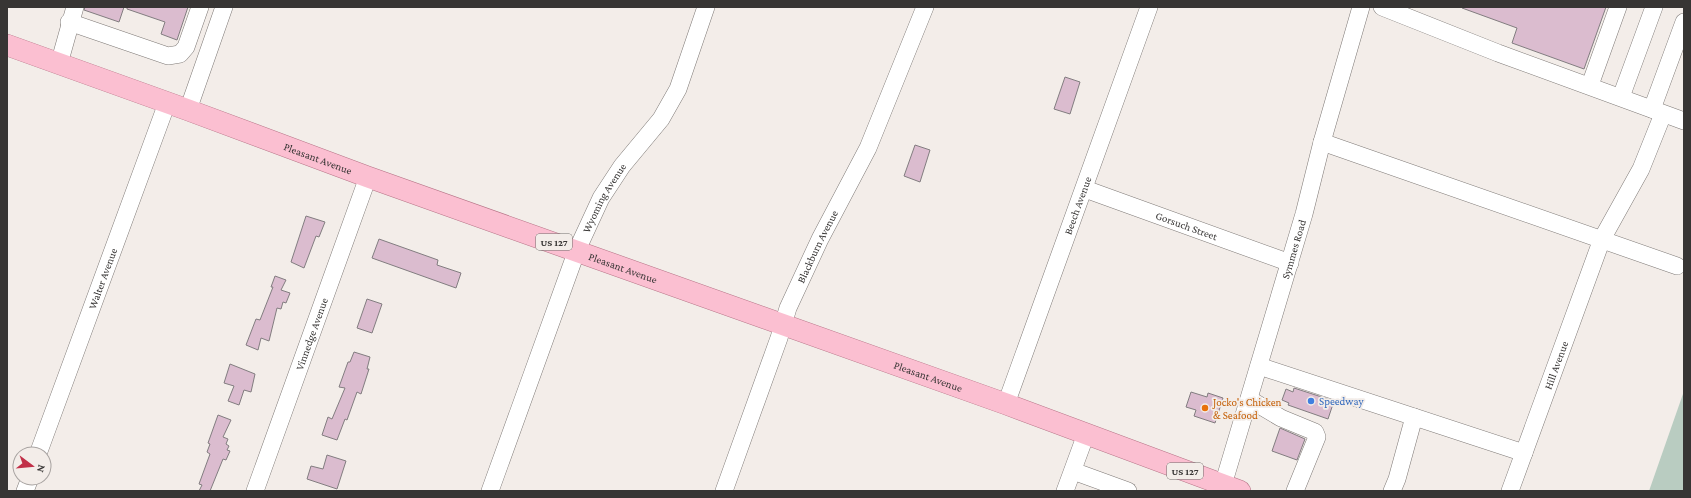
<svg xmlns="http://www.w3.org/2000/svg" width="1691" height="498" font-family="'Crimson Pro',serif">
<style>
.green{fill:#b9ccc1}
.building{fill:#dbbccf;stroke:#827d80}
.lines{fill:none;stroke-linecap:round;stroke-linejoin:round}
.minor-casing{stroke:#7f7a77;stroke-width:18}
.major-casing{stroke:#b57386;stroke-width:22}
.minor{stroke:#fff;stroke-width:17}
.major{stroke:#fbbfd1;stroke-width:21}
.shop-dot{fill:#3f7fe0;stroke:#f3ede9;stroke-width:1.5}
.food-dot{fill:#e8710a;stroke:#f3ede9;stroke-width:1.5}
.labels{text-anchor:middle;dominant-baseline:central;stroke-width:3.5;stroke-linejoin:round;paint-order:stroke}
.shield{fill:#f3ede9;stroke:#6f6c6a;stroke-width:1}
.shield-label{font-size:10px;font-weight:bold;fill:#373534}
.street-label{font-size:11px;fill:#373534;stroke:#f3ede9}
.shop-label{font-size:11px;fill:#366cbe;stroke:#f3ede9;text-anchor:start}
.food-label{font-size:11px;fill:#c56008;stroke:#f3ede9;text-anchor:start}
</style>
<rect width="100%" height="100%" fill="#f3ede9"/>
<path class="green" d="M1684 391V491H1649Z"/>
<g class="building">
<path d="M85 7H124L119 22 84 10Z"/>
<path d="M127 7H188L177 40 161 34 165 22 127 9Z"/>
<path d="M1462 7H1606L1584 69 1512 43 1517 28 1462 8Z"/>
<path d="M1065 77 1080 82 1070 114 1054 109Z"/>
<path d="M915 145 930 150 920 182 904 176Z"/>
<path d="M306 216 325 222 319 237 316 236 304 268 291 262Z"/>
<path d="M379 239 438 260 437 265 461 273 456 288 372 258Z"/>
<path d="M275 276 286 280 281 290 290 293 286 303 283 302 281 309 277 308 269 341 261 338 258 350 246 345 256 319 260 320 273 287H271Z"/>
<path d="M367 299 382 304 372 333 357 328Z"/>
<path d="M354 352 370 357 367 369H369L361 394 357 392 347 420 345 419 337 440 322 435 328 417 332 419 345 388 339 387 348 362H350Z"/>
<path d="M230 364 255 374 251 392 244 390 239 405 228 401 234 386 224 383Z"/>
<path d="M1294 388 1334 401 1328 419 1288 405 1289 403 1282 400 1286 389 1293 392Z"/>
<path d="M1191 392 1207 397 1208 393 1223 398 1215 423 1194 416 1196 410 1186 407Z"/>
<path d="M218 415 231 420 223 437 228 439 226 444 229 446 227 450 230 451 226 460 223 459 210 491H199L202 485 199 484 210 454 207 452 210 444 208 443Z"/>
<path d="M1280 428 1305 439 1297 460 1272 451Z"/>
<path d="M327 455 346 461 337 489 307 479 311 466 323 469Z"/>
</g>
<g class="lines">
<g class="minor-casing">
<g id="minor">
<path d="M1382 7 1498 53 1684 121"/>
<path d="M69 22 168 56 180 54 186 47 200 7"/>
<path d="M59 64 75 7"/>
<path d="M1590 85 1618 7"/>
<path d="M1621 97 1654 7"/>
<path d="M1652 109 1684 22"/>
<path d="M188 110 224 7"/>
<path d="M1322 142 1677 266"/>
<path id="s1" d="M1085 189 1290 263"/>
<path d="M1259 366 1524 453"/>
<path d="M1249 399 1281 418 1315 432 1317 437 1295 491"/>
<path id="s2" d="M1006 404 1149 7"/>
<path id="s3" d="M38 454 167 103"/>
<path d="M1073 471 1128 491"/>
<path id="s4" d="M1223 485 1304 214 1322 142 1361 7"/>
<path d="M25 491 30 478"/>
<path id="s5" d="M255 491 368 177"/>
<path id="s6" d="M490 491 577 250 601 198 622 166 661 119 678 89 706 7"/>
<path id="s7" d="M724 491 779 338 788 308 820 239 868 148 925 7"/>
<path d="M1065 491 1086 434"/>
<path d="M1392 491 1397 479 1414 417"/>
<path id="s8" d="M1510 491 1602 239 1641 169 1661 119"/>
</g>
</g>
<g class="major-casing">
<g id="major">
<path id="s9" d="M7 45 188 110 368 177 1006 404 1240 491"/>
</g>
</g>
<use href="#minor" class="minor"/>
<use href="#major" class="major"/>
</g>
<circle class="shop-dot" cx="1311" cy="401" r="4"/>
<circle class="food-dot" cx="1205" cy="408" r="4"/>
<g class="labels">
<g class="shield">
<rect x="536" y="234" width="36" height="16" rx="3"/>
<rect x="1167" y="463" width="36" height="16" rx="3"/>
</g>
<g class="shield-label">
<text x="554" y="242">US 127</text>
<text x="1185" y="471">US 127</text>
</g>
<g class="street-label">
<text stroke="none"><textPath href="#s9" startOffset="331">Pleasant Avenue</textPath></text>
<text stroke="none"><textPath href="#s6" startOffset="315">Wyoming Avenue</textPath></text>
<text stroke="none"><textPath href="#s2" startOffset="211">Beech Avenue</textPath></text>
<text stroke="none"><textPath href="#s1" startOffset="108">Gorsuch Street</textPath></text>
<text stroke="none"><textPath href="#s7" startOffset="262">Blackburn Avenue</textPath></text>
<text stroke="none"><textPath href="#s4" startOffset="246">Symmes Road</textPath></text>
<text stroke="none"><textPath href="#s9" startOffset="655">Pleasant Avenue</textPath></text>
<text stroke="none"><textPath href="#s3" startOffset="187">Walter Avenue</textPath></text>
<text stroke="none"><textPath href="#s5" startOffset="167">Vinnedge Avenue</textPath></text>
<text stroke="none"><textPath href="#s8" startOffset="134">Hill Avenue</textPath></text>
<text stroke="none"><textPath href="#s9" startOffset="979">Pleasant Avenue</textPath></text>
</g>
<g class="shop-label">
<text x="1319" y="401">Speedway</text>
</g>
<g class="food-label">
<text x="1213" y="402">Jocko's Chicken<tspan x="1213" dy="13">&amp; Seafood</tspan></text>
</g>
</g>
<rect width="1691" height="498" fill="none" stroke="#373534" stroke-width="16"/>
<g transform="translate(32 466) rotate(106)"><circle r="19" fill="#f3ede9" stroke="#a8a3a1"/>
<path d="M0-3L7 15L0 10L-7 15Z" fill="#c13048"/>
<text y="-6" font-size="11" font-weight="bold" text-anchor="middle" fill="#373534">N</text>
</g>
</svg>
